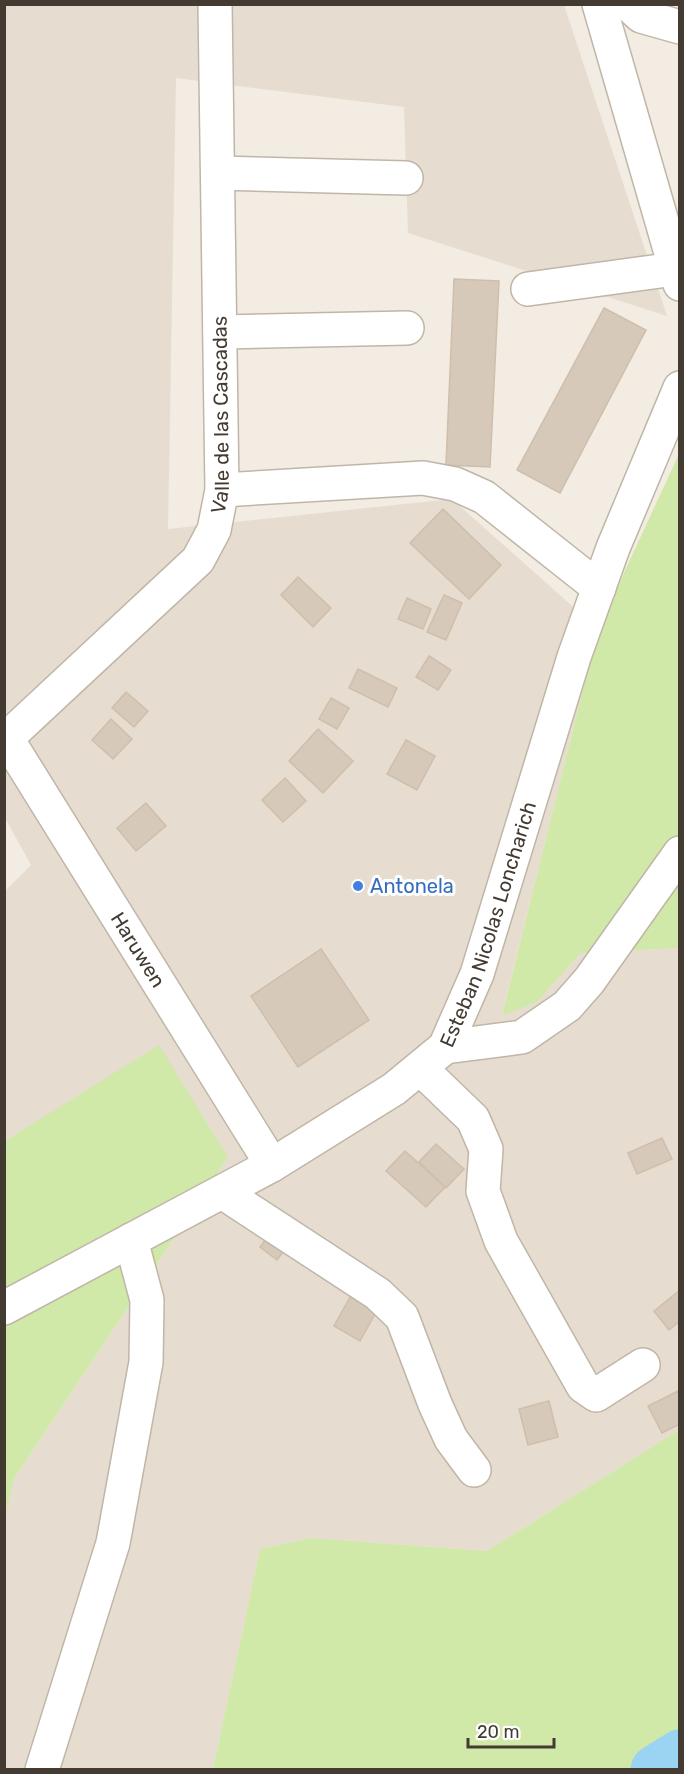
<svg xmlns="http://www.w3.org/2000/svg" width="684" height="1774" font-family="Rubik,sans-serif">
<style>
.residential{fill:#e6ddd0}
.green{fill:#d0e8a8}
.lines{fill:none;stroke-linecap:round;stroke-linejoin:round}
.river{stroke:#9ad4f2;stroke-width:51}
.building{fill:#d7c9ba;stroke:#cfbeaa;stroke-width:1.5}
.minor-casing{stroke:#c0b6a7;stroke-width:36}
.minor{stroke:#fff;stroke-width:33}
.shop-dot{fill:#3f7fe0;stroke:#fff;stroke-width:2}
.labels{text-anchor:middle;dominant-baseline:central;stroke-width:6;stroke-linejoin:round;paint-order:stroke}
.street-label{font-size:20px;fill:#433b32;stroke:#fff}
.shop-label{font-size:20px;fill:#366cbe;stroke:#fff;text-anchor:start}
</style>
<rect width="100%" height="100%" fill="#f2ece2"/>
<path class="residential" d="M5 5H564L667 316 408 233 404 107 176 78 168 529 452 499 598 629 502 1014 536 1003 581 953 679 948V1430L487 1551 311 1538 260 1549 213 1769H5L4 1516 14 1479 228 1157 159 1046 5 1141V891L31 865 4 816Z"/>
<g class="green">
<path d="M679 454V948L581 953 536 1003 502 1015 598 629Z"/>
<path d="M159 1045 228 1157 14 1479 5 1516V1141Z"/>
<path d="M679 1430V1769H213L260 1549 311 1538 487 1551Z"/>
</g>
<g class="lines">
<path class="river" d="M656 1770 680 1755"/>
</g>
<g class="building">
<path d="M454 279 499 281 490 467 446 465Z"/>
<path d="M604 308 646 330 560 493 517 470Z"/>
<path d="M443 509 501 565 469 599 410 543Z"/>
<path d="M298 577 331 608 313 627 281 595Z"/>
<path d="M444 595 462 603 446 640 427 632Z"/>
<path d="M407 598 431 609 423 629 398 619Z"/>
<path d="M429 656 451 670 438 690 416 677Z"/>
<path d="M358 669 397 688 388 707 349 688Z"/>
<path d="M126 692 148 711 134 727 112 708Z"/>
<path d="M331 698 349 708 337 729 319 719Z"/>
<path d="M111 719 132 739 113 759 92 740Z"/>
<path d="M318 729 353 761 323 793 289 761Z"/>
<path d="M406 740 435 756 417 790 387 774Z"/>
<path d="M285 778 306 801 283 822 262 800Z"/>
<path d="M146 803 166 826 136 851 117 828Z"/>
<path d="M321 949 369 1020 298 1067 251 996Z"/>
<path d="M662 1138 672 1159 637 1174 628 1153Z"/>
<path d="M436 1144 464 1169 446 1188 419 1162Z"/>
<path d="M405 1151 445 1187 426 1207 386 1171Z"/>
<path d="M272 1231 289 1244 277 1260 260 1247Z"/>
<path d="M354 1290 380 1305 360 1341 334 1326Z"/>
<path d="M680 1290V1321L669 1330 654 1311Z"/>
<path d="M678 1391 680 1424 662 1433 648 1406Z"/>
<path d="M549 1401 558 1437 528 1445 519 1409Z"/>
</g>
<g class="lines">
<g class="minor-casing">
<g id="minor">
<path d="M599 4 680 284"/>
<path d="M628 4 641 16 680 27"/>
<path d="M218 173 406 178"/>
<path d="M528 289 675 269"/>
<path d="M220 332 407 328"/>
<path d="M222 490 423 478 455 484 484 497 599 588"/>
<path id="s1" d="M4 734 272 1165"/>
<path id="s2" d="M7 738 198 560 214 530 222 490 215 4"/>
<path d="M445 1047 522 1037 567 1006 589 981 680 853"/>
<path d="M420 1068 473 1119 486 1149 483 1191 501 1241 583 1386 596 1395 643 1365"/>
<path d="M222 1192 378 1294 402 1317 435 1404 451 1439 474 1470"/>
<path id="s3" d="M4 1308 272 1165 394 1089 445 1047 477 974 574 657 613 548 680 388"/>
<path d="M42 1770 113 1543 146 1362 147 1300 131 1240"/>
</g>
</g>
<use href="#minor" class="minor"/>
</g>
<circle class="shop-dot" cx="358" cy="886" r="6"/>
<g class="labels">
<g class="street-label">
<text stroke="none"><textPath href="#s2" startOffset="411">Valle de las Cascadas</textPath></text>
<text stroke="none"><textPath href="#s3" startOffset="644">Esteban Nicolas Loncharich</textPath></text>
<text stroke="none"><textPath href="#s1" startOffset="254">Haruwen</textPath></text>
</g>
<g class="shop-label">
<text x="370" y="886">Antonela</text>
</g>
</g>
<rect width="684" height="1774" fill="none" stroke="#433b32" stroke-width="12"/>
<path d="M468 1738v9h86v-9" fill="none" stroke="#433b32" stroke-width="3"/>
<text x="477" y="1738" font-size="18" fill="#433b32" stroke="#ffffff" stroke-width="4.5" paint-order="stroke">20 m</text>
</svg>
